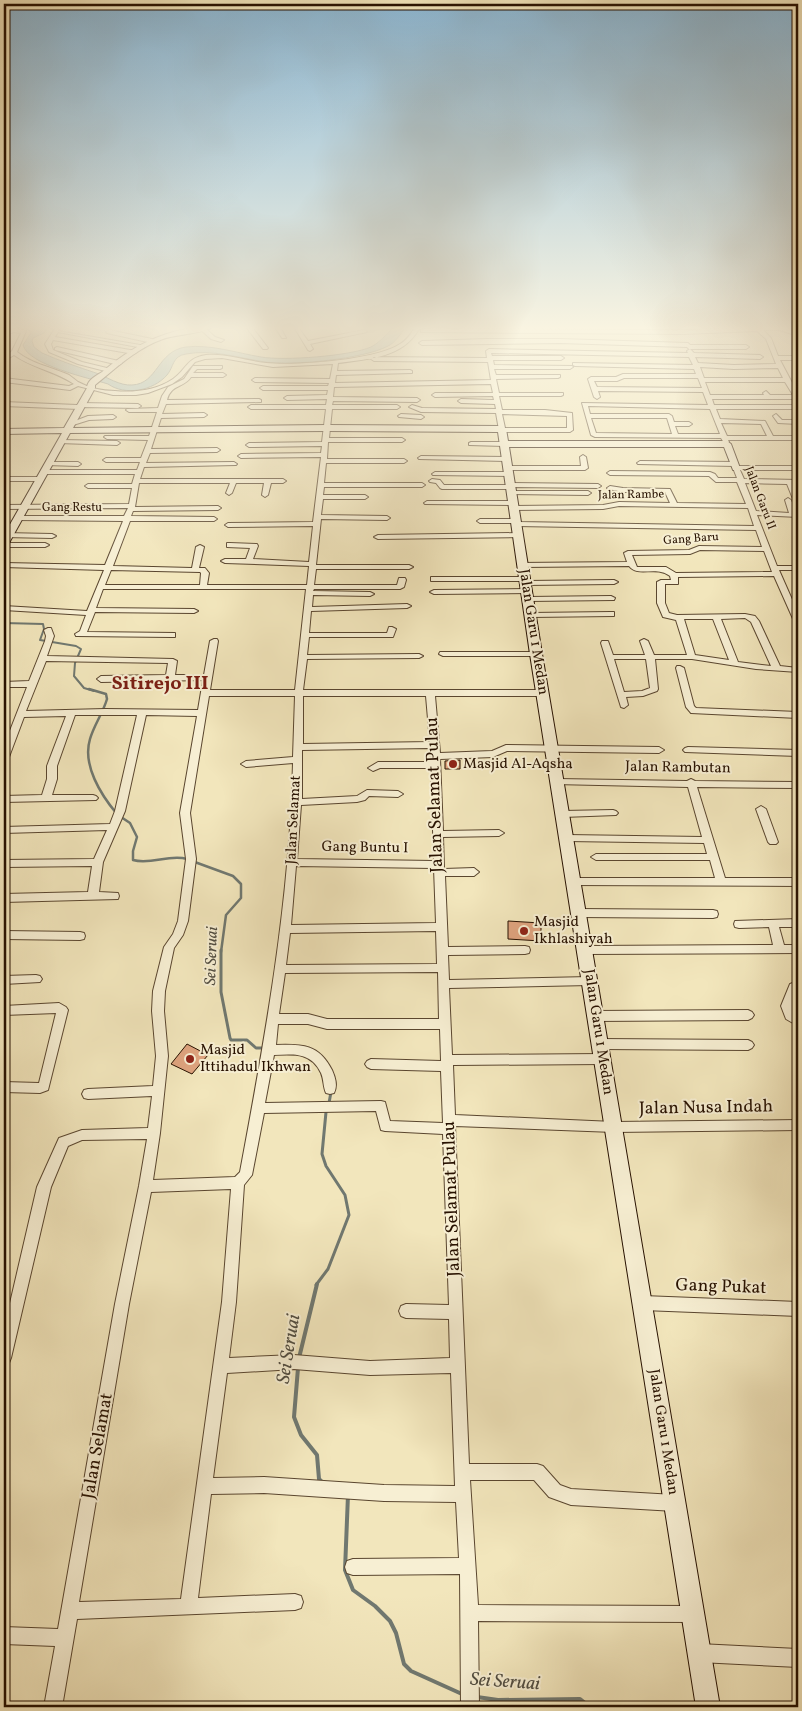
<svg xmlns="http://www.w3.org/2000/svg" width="802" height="1711" font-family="Vollkorn,serif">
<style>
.water{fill:#a0bdbb;stroke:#707870}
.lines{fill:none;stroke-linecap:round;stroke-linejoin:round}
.stream-far3{stroke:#707870;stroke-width:2}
.stream-far2{stroke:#707870;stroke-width:2.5}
.stream-far1{stroke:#707870;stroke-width:3}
.stream{stroke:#707870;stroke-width:4}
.building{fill:#dfa47f;stroke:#271100}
.street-casing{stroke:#5a462f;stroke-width:2}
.secondary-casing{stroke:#271100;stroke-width:2}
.street{fill:#f7efd3;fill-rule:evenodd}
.secondary{fill:#f7efd3;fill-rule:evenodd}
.poi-dot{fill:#8f2418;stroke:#f7efd3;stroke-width:2}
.labels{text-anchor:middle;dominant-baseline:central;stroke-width:4;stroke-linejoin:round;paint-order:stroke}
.far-street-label{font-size:12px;fill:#271100;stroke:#f7efd3}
.street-label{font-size:15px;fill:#271100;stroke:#f7efd3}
.poi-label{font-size:15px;fill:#271100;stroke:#f7efd3;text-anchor:start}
.water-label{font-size:16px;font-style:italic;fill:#514d41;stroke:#f7efd3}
.near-street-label{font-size:18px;fill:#271100;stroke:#f7efd3}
.near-water-label{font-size:19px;font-style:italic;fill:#514d41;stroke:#f7efd3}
.district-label{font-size:20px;font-weight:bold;fill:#7a1f14;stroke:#f7efd3}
</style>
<rect width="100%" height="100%" fill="#f2e6bc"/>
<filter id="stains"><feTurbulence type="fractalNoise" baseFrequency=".004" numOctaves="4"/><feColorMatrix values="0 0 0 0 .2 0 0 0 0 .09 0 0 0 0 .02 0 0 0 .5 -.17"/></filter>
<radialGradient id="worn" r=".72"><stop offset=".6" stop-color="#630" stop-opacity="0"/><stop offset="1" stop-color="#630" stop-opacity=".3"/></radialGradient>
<path class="water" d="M23 327H44L47 329 44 333 33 338 32 341 34 347 42 353C60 361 78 367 96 373 107 377 120 386 132 385 158 384 157 351 186 347 210 344 237 353 261 357 284 361 350 356 371 347 379 343 387 334 394 327H406C401 333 395 343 388 346 364 359 292 366 265 362 239 358 211 349 186 354 172 356 174 367 167 375 153 391 125 396 108 384 89 378 28 365 23 345L31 333 30 331Z"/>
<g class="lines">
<path class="stream-far3" d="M4 623 43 624 44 629 40 640 76 646 81 649 75 663 74 676 84 688 94 691"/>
<g class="stream-far2">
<path d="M89 689 106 694 107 699C103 713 94 725 90 739 82 765 101 795 117 814"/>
<path d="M121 817 130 823 137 837 133 851V860C151 865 169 854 187 859"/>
<path d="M192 861 233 876 241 884V898L226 915 221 952"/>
</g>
<g class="stream-far1">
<path d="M221 950V992L230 1038 231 1040H247L256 1048H265"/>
<path d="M329 1103 331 1092"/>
<path d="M316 1285 328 1269 349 1215 345 1195 326 1166 322 1154 326 1112"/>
</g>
<g class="stream">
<path d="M299 1358 317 1284"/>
<path d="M298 1368 294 1417 301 1435 317 1455 319 1479 322 1482"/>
<path d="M348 1495 345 1570 353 1590 375 1606 390 1621 396 1633 404 1664 411 1671 462 1694"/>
<path d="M477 1697 498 1700 580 1699 590 1707"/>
<path d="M626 1707 639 1704 643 1707"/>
</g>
</g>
<g class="building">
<path d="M460 760V769H445V761Z"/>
<path d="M508 921 541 923V941L508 939Z"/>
<path d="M187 1044 208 1055 192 1074 171 1064Z"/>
</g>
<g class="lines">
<g class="street-casing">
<g id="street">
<path d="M56 327H60L58 331 146 346 143 348 58 332 55 337 136 351 137 352 134 354 53 340 51 344 53 350 82 362 111 369V371L109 372 78 364 49 352 45 344Z"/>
<path d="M200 327H204L215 337 224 340 221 342 211 339 200 329Z"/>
<path d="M246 327H252L268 348 267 349H263Z"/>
<path d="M275 327H280L286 338H282Z"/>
<path d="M294 327H298L308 341 364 330 367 332 310 344 313 349 310 351 308 350Z"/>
<path d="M415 327H420C404 358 369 359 338 363L337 371 410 370 412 371V373L336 375 335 383 491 380 488 362 374 361 371 359 374 357 487 358 486 351 489 349 688 353 687 351 690 349 694 353 760 355 763 357 760 359 695 357 698 363 734 365 776 364 766 339 757 331 683 334 421 332V330L423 329 683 330 782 327 798 332V336L780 330H763L771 338 778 356H798V360H780L798 394V401L795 399H712L714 405H798V409H716L720 419 765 421 773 436H798V440H728L729 442 726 444 724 443 721 438 595 437 591 435 582 403 708 405 703 392 598 391 600 397 597 399 594 397 588 379 591 377H616L623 374H696L694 369 575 366 573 365V363L693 365 689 357 491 353 492 356H561L564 358 561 360H493L494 365 572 366 573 367 570 369H494L496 375H560V377L558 378 496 379 499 393H563V395L561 396H499L502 410H545L572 413 573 430 570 432H502L499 430 496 413 421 412 409 407 412 405 422 408 496 409 495 404 461 403 458 401 461 399 494 400 493 396 435 397 432 395 435 393H493L491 384 334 387 333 397 417 398 420 400 417 402 333 401 332 405H397L400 407 397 409H332L329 438H402L405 440 402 442H328L327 459H404L407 461 404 463H326L324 483H422L425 485 422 487H324L323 495H365L368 497 365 499H323L321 515 387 516 390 518 387 520 321 519 316 565H409L413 567 409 569H316L314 585H397L399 578H405L406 580 404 587 400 589H314L313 591 370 592 374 594 370 596 313 595 312 607 407 604 411 606 407 608 311 611 309 633H387L389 627H392L396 629 393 637H309L307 655 419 654 423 656 419 658 307 659 303 690H543L547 693 543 696H435L440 753 492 751 506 745 659 747 664 750 659 753 507 751 493 757 440 759 443 831 499 830 504 833 499 836 443 837 444 869 474 868 479 872 474 876H445L448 947 525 946 529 947 530 950 529 953 525 954 448 955 449 980 590 977 594 978 596 981 594 984 590 985 449 988 452 1055 603 1054 607 1056 609 1059 607 1062 603 1064 453 1065 455 1115 614 1122 798 1120V1130L614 1132 455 1126 469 1464H537L543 1466 560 1485 571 1489 675 1495 681 1497 683 1503 681 1509 675 1511 571 1505 549 1497 534 1480H470L478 1605 693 1606 699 1608 701 1614 699 1620 693 1622 478 1621 479 1707H461L460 1574 353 1575 347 1573 345 1567 347 1561 353 1559 459 1558 456 1502 384 1501 264 1493 211 1494 198 1598 295 1594 301 1596 303 1602 301 1608 295 1610 77 1619 62 1707H44L55 1646 4 1644V1627L58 1629 115 1304 139 1186 147 1139 82 1140 68 1146 51 1187 11 1358 9 1363 4 1365V1329L37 1187 59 1138 82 1130 148 1128 152 1096 88 1099 84 1098 82 1094 84 1090 88 1089 153 1086 156 1056 152 1011 153 991 164 947 173 934 178 921 186 859 180 813 197 716 146 715 125 811 103 862 99 892 118 893 119 896 118 899 4 902V894L88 892 92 866 4 867V860L94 859 107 830 4 833V827L110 824 115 811 137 715H75L57 766V779L52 795H93L96 796 98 798 96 800 4 802V796L42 795 47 779V766L66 716 24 717 9 757 4 760V746L27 687H4V682L29 681 45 641 46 636 44 630 48 628H51L54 636 47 656 173 659 177 661 175 675H204L210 641 214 639H217L218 641 210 690H295L306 589H103L96 608 194 609 198 611 194 613 95 612 87 632 175 633V637H172L76 636 75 634 80 631 86 615 4 610V606L87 611 104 570 4 567V563L105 565 123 521 17 520 14 518 17 516H124L128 508 4 509V505L129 504 132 488H88L85 486 88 484H132L135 474H44L41 472 44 470H137L140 462H106L103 460 106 458H141L148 440 107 439 104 437 105 436H149L157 412H129L126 410 127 409 158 408 162 396 168 387 184 379 193 366H222V368L220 369H197L193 373H223L226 375 223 377H191C184 388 171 384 167 400L259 399 261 400V402L166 404 162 414 204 413 207 415 204 417 161 418 151 449 217 448 220 450 217 452 150 453 146 463 234 462 237 464 236 465 144 467 140 479H283L286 481 283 483H271L268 495 265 497 262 495 264 483H236L232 493 229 495 226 493 230 483H139L135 507 218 506 221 508 218 510 133 511 131 516 214 517 217 519 214 521H130L113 566 192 568 196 547 200 545 204 547 199 568H205L209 573 207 585H307L309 566 225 563 221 561 225 559H246L250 548 227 547V543H230L257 544 258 546 253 559 309 562 313 526 228 527 225 525 228 523 313 522 321 457 241 458 238 456 241 454 321 453 322 446 249 447 246 445 249 443 322 442 326 409H251L248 407 251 405H326L327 399 287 400 284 398 287 396 327 395 328 390H263L260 388 263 386H328L329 383 255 382 252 380 255 378 330 379 333 364 273 367 222 358 205 359 195 362 182 377 172 384 148 393 136 395H113L78 386 70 390 4 382V378L69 386 74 384C55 371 32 368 14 355L4 361V357L12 351 21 333 14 332 4 336V332L14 328 26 331 17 352C32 364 51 367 69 375 72 377 75 380 78 382 89 388 103 391 115 391 134 393 157 390 173 379 187 369 186 358 206 355 226 353 246 361 266 363 296 366 376 360 400 344 407 340 411 334 415 327ZM700 367 734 369 778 368 783 378H704ZM624 378H698L702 388 597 387 594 381H617ZM705 382H785L793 395H770L766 391 763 393 764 395H710ZM588 406 710 409 720 434H678L675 426H689L692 424 689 422H674L672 416 669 414H590ZM502 414 567 416V428H505ZM591 418H667L672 434 596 433ZM721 423 761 424 767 436H727ZM111 570 200 572 201 573 200 585H105ZM46 661 168 663 166 675 101 676 97 679 101 682 203 680 198 710 105 709 26 711ZM209 696H295L293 757 246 761 241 764 246 767 293 763C290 901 265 1038 240 1172L235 1177 153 1180 160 1133 168 1056 164 1011 165 991 174 948 183 935 188 921 196 859 190 813ZM303 696H426L430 742 303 744ZM430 748 431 762H378L368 768 373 771 380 768H431L434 861 297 859 301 805 357 802 365 800 369 796 398 797 403 794 398 791 367 790 357 796 302 799V750ZM296 866 434 868 436 923 291 925ZM436 931 437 964 286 965 290 933ZM438 972 439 1019H327L308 1014H279L285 973ZM278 1024H308L327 1029H440L441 1061 371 1059 367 1061 365 1064 367 1067 371 1069 441 1071 443 1123 390 1121 385 1102 381 1101 265 1103 274 1055C294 1054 311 1052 321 1073 324 1080 323 1087 326 1093L330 1094 334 1093C338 1085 335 1077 332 1070 319 1044 302 1044 276 1045ZM376 1111 381 1130 385 1131 443 1134 449 1305 406 1304 401 1306 399 1311 401 1316 406 1318 449 1319 450 1358 370 1361 294 1355 229 1358 236 1302 244 1185 252 1175 264 1113ZM231 1189 222 1302 181 1599 79 1602 129 1304 151 1192ZM294 1369 370 1375 451 1373 455 1486 384 1485 264 1477 213 1478 227 1373Z"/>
<path d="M109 330 152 339 155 341 152 343 107 333 106 332Z"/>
<path d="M487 339H560L688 343 690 345H746L749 347 746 349H689L687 347 560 343 422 345 419 343 422 341Z"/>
<path d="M57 347 119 361 122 363 119 365 55 350V348Z"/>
<path d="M4 402 77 405 80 403 138 404 141 406 138 408 82 407 79 409 4 406Z"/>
<path d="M401 414 421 415 424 417 421 419 399 417 398 416Z"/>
<path d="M776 414 782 420H798V424L778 423 773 416Z"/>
<path d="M88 416 113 415 116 417 113 419 89 420 70 426 67 424Z"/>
<path d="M61 440 117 441 120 443 117 445 59 443V441Z"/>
<path d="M471 442H504L507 444 504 446 469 445V443Z"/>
<path d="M583 455 586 457 588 468 585 470H508L505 468 508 466H581L580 457Z"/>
<path d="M421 456 506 457 509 459 506 461 419 459 418 458Z"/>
<path d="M640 461 734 462 737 464 734 466 638 464 637 463Z"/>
<path d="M48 462H78L81 464 78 466 46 465 45 464Z"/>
<path d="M736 466H798V470H740L744 479 798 480V484H793L798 500 796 501 793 499 787 484 745 483 756 511 789 513 785 500 788 498 791 500 796 513H798V517L757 515 777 566H798V570H779L798 613V623L794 621 774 576 678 577V584H665V603L669 613 677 615 745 614 755 616 759 621 780 666 798 668V672L756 669 692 659H655L658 689 657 691 643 696 626 697 628 705 624 708 621 707 601 643 602 641H608L613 655H645L640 641 644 639 648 641 654 655H687L676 620 663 617 657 603V582L661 580H671L670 576C656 565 638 578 629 566L522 567 518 565 519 563 627 562 624 553 628 551 689 550 699 546 762 547 756 530 516 526 514 525 513 523H480L477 521 480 519H516L518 520 519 522 754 526 748 508 619 506 603 509 514 510 511 508 514 506 603 505 619 502 670 503 665 492H623L608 489 607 488 610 486 623 488 670 489 677 503 746 504 737 482H716L709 476 610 475 607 473 610 471 710 472 715 474 718 478H737L733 468ZM700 550 764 551 772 572 676 573 666 567H637L632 555 690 554ZM745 618 751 622 771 666 738 662 721 619ZM684 619H713L729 660 695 655ZM614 659H646L650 688 642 691 624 692Z"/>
<path d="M435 472H509L512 474 509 476 433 475 432 474Z"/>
<path d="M4 477H40L43 479 40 481H4Z"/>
<path d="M432 479 440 480 444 485H508L511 483 598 484 601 486 598 488 514 487 511 489H442L440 488 436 483 430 482 429 481Z"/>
<path d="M512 491H588L591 493 588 495 510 494 509 493Z"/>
<path d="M427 501H513L516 503 513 505 425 504 424 503Z"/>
<path d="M4 524H13L17 526 13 528H4Z"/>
<path d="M4 533 52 534 56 536 52 538 4 537Z"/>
<path d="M518 533H521V537L378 539 374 537 378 535Z"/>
<path d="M4 543H45L49 545 45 547H4Z"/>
<path d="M431 577H525L529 579 527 581 614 580 618 582 614 584 525 585 521 583 523 581H431Z"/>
<path d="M527 589H530V593L434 594 430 592 434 590Z"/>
<path d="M611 596 615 598 614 600 528 601 524 599 528 597Z"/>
<path d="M611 612H614V616L531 617 527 615 531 613Z"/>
<path d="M440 652H536L540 654 536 656H443L439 654Z"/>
<path d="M677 666H680L684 668 694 706 696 708 798 712V718L691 713 686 707 676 668Z"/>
<path d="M688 747 798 750V756L685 752 683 750 685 748Z"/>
<path d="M557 779 687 781 691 779 695 781 798 782V788L697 787 725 878H798V886L570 885 569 882 570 879 574 878H715L710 860H596L591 857 596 854H707L704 843 567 841 562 838 567 835 702 837 688 787 554 784 552 782 554 780Z"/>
<path d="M761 806 766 809 778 842 776 844H770L768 842 756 809Z"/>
<path d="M613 810 616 811 618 813 616 815 563 817 558 814 563 811Z"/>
<path d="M579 909 713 910 717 911 718 914 717 917 713 918 579 917 575 916 574 913 575 910Z"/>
<path d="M798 919V927H779L784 945H798V953L585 954 581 953 580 950 581 947 585 946 773 945 769 927 739 928 735 927 734 924 735 921Z"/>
<path d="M4 931 80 932 84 933 85 936 84 939 80 940 4 939Z"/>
<path d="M36 975 40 976 42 979 40 982 4 984V976Z"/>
<path d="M798 981C799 992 792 1002 795 1013L798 1015V1026L786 1019 781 1006 790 984Z"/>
<path d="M59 1003 66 1007 68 1010 48 1090 40 1093 4 1092V1082L39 1083 56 1013 4 1015V1006Z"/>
<path d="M748 1010 752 1012 754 1015 752 1018 748 1020 595 1021 591 1019 589 1016 591 1013 595 1011Z"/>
<path d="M600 1039 748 1040 752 1042 754 1045 752 1048 748 1050 600 1049 596 1047 594 1044 596 1041Z"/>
<path d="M643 1296 798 1302V1316L643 1310 638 1308 636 1303 638 1298Z"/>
<path d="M699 1644 798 1649V1667L699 1662 693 1659 690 1653 693 1647Z"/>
</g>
</g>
<g class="secondary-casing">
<path id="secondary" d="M195 327H213C202 334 177 334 163 339 137 348 116 368 95 385V388L73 428 327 425 502 426 506 429 508 441H727L731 444 740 468 739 470H733L724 447H509L542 654 720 1707H696L530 654 498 432 327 431 70 433 9 543 4 546V535L62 433 4 434V429L64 428 87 388C87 380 96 376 102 372 132 347 156 334 195 327Z"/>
</g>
<use href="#street" class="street"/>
<use href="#secondary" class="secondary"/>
</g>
<linearGradient id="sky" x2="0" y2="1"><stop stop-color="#8bb8d6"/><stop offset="0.58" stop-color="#f9f4e1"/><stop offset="1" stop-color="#f9f4e1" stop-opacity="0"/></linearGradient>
<rect width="802" height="566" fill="url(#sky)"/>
<g class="poi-dot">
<circle cx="453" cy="764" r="5"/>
<circle cx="524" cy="931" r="5"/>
<circle cx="190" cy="1059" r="5"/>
</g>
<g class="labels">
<g class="far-street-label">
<text transform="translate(631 495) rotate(-1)">Jalan Rambe</text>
<text transform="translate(760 498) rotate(69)">Jalan Garu II</text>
<text x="72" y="508">Gang Restu</text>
<text transform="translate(691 539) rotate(-4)">Gang Baru</text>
</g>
<g class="street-label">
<text transform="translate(533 632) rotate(81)">Jalan Garu 1 Medan</text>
<text transform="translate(678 768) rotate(1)">Jalan Rambutan</text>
<text transform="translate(294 820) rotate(-87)">Jalan Selamat</text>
<text transform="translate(365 848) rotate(1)">Gang Buntu I</text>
<text transform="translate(598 1032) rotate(81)">Jalan Garu 1 Medan</text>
<text transform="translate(663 1432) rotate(81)">Jalan Garu 1 Medan</text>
</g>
<g class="poi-label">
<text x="463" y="764">Masjid Al-Aqsha</text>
<text x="534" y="922">Masjid<tspan x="534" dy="17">Ikhlashiyah</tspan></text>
<text x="200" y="1050">Masjid<tspan x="200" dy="17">Ittihadul Ikhwan</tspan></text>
</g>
<g class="water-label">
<text transform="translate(212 956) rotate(-88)">Sei Seruai</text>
</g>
<g class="near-street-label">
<text transform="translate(435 795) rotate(-92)">Jalan Selamat Pulau</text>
<text transform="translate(706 1108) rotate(-1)">Jalan Nusa Indah</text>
<text transform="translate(452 1199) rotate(-92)">Jalan Selamat Pulau</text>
<text transform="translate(721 1287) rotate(2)">Gang Pukat</text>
<text transform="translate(98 1446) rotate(-80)">Jalan Selamat</text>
</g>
<g class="near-water-label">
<text transform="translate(289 1349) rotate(-81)">Sei Seruai</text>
<text transform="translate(505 1682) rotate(4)">Sei Seruai</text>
</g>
<g class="district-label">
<text x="160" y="684">Sitirejo III</text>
</g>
</g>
<rect width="802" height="1711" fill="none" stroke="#f2e6bc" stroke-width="20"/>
<rect x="5" y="5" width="792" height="1701" fill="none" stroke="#271100" stroke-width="2.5"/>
<rect x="10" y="10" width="782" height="1691" fill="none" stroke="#271100"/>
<rect width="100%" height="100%" filter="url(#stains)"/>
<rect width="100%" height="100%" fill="url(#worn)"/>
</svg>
